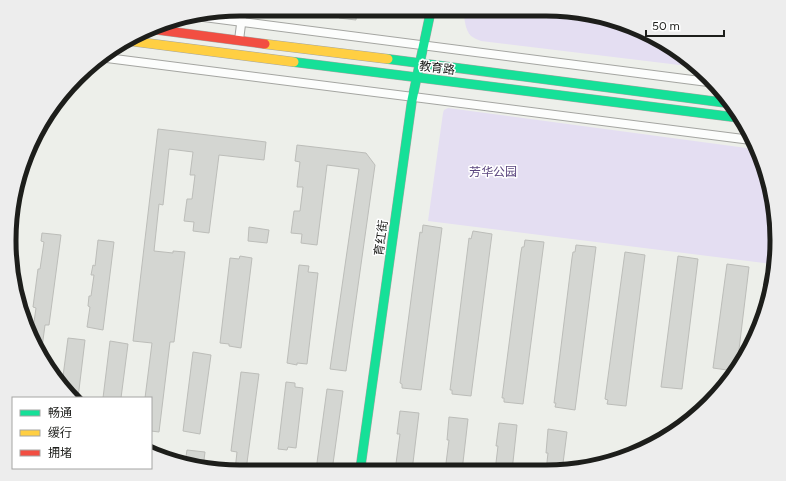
<svg xmlns="http://www.w3.org/2000/svg" width="786" height="481" font-family="Figtree,'Noto Sans SC',sans-serif">
<style>
.green{fill:#e4def2}
.water{fill:#b6adca}
.building{fill:#d4d6d2;stroke:#bcbdb9}
.lines{fill:none;stroke-linecap:round;stroke-linejoin:round}
.street-casing{stroke:#a4a5a1;stroke-width:10}
.fast-casing{stroke:#a4a5a1;stroke-width:10}
.slow-casing{stroke:#a4a5a1;stroke-width:10}
.jam-casing{stroke:#a4a5a1;stroke-width:10}
.street{stroke:#fcfdfc;stroke-width:8}
.fast{stroke:#16e098;stroke-width:9}
.slow{stroke:#ffcf43;stroke-width:9}
.jam{stroke:#f24e42;stroke-width:9}
.labels{text-anchor:middle;dominant-baseline:central;stroke-width:3;stroke-linejoin:round;paint-order:stroke}
.street-label{font-size:12px;fill:#1d1e1b;stroke:#fff}
.park-label{font-size:12px;fill:#5a457e;stroke:#fff}
.rim{fill:none;stroke:#1d1e1b;stroke-width:5}
</style>
<rect width="100%" height="100%" fill="#edefea"/>
<g class="green">
<path d="M464 10 575 11 634 27 686 57 696 67 481 41C478 40 474 38 471 36 465 30 464 18 464 10Z"/>
<path d="M448 108 754 149 775 210 772 264 428 221 443 113 444 110Z"/>
</g>
<path class="water" d="M681 423 661 441 638 452V449L663 429Z"/>
<g class="building">
<path d="M340 10H357L356 20 339 18Z"/>
<path d="M158 129 266 142 264 160 219 155 209 233 193 231 194 222 184 221 187 199H192L195 175H190L193 152 169 149 163 205 159 204 154 251 173 253V251L185 252 174 342H170L159 432 151 431V398H145L152 343 133 341Z"/>
<path d="M297 145 366 153 375 165 346 371 330 369 359 169 327 165 317 245 301 243 302 234 291 233 294 211H300L303 187H297L300 162 295 161Z"/>
<path d="M423 225 442 228 421 390 402 388V384L400 383 417 254 420 232 422 233Z"/>
<path d="M249 227 269 230 267 243 248 241Z"/>
<path d="M473 231 492 234 471 396 452 394V390H450L469 238 471 239Z"/>
<path d="M42 233 61 235 49 325H45L41 355 32 336 36 308 33 307 38 269H40L44 242 41 241Z"/>
<path d="M98 240 114 242 103 330 87 327 90 307 88 306 89 296H91L94 275H91L93 265 95 266Z"/>
<path d="M525 240 544 242 523 404 504 402V398H502L521 252 522 247H524Z"/>
<path d="M576 245 596 247 575 410 555 407 556 403H554L572 258 573 252H575Z"/>
<path d="M625 252 645 255 626 406 607 404 608 400 605 399Z"/>
<path d="M240 256 252 258 241 348 229 346V344L220 343 230 258 239 259Z"/>
<path d="M678 256 698 259 682 389 661 387Z"/>
<path d="M727 264 749 267 737 366 734 371 713 368Z"/>
<path d="M299 265 309 266 308 272 318 273 307 364 297 363V365L287 363Z"/>
<path d="M68 338 85 340 78 398H75L62 384Z"/>
<path d="M110 341 128 344 121 398H103Z"/>
<path d="M193 352 211 355 200 434 183 431Z"/>
<path d="M241 372 259 374 246 470H235L237 452 231 451Z"/>
<path d="M286 382 295 383V387L303 388 296 448 288 447 287 450 278 449Z"/>
<path d="M327 389 343 391 332 471 316 470Z"/>
<path d="M400 411 419 413 412 471H395L400 434H397Z"/>
<path d="M449 417 468 419 462 471H445L449 440H447Z"/>
<path d="M499 423 517 425 512 471H495L498 446H496Z"/>
<path d="M548 429 567 432 562 471H546L548 453H546Z"/>
<path d="M187 450 205 452 203 468 185 463Z"/>
</g>
<g class="lines">
<g class="street-casing">
<g id="street">
<path d="M196 16 708 82"/>
<path d="M239 40 243 9"/>
<path d="M99 57 751 140"/>
</g>
</g>
<g class="fast-casing">
<g id="fast">
<path d="M388 59 727 103"/>
<path d="M294 62 741 118"/>
<path d="M360 471 412 100 431 10"/>
</g>
</g>
<g class="slow-casing">
<g id="slow">
<path d="M130 41 294 62"/>
<path d="M265 44 388 59"/>
</g>
</g>
<g class="jam-casing">
<path id="jam" d="M151 29 265 44"/>
</g>
<use href="#street" class="street"/>
<use href="#fast" class="fast"/>
<use href="#slow" class="slow"/>
<use href="#jam" class="jam"/>
</g>
<g class="labels">
<g class="street-label">
<text transform="translate(437 68) rotate(7)">教育路</text>
<text transform="translate(381 238) rotate(-82)">育红街</text>
</g>
<g class="park-label">
<text x="493" y="172">芳华公园</text>
</g>
</g>
<path d="M0 0H786V481H0ZM240 16H546A224 224 0 0 1 770 240V241A224 224 0 0 1 546 465H240A224 224 0 0 1 16 241V240A224 224 0 0 1 240 16Z" fill="#ededed" fill-rule="evenodd"/>
<path class="rim" d="M240 16H546A224 224 0 0 1 770 240V241A224 224 0 0 1 546 465H240A224 224 0 0 1 16 241V240A224 224 0 0 1 240 16Z"/>
<rect x="12" y="397" width="140" height="72" fill="#ffffff" stroke="#a5a5a4"/>
<rect x="20" y="410" width="20" height="6" fill="#16e098" stroke="#a5a5a4"/>
<text x="48" y="417" font-size="12" fill="#1d1e1b">畅通</text>
<rect x="20" y="430" width="20" height="6" fill="#ffcf43" stroke="#a5a5a4"/>
<text x="48" y="437" font-size="12" fill="#1d1e1b">缓行</text>
<rect x="20" y="450" width="20" height="6" fill="#f24e42" stroke="#a5a5a4"/>
<text x="48" y="457" font-size="12" fill="#1d1e1b">拥堵</text>
<path d="M646 30v6h78v-6" fill="none" stroke="#1d1e1b" stroke-width="2"/>
<text x="652" y="30" font-size="12" fill="#1d1e1b" stroke="#ffffff" stroke-width="3" paint-order="stroke">50 m</text>
</svg>
